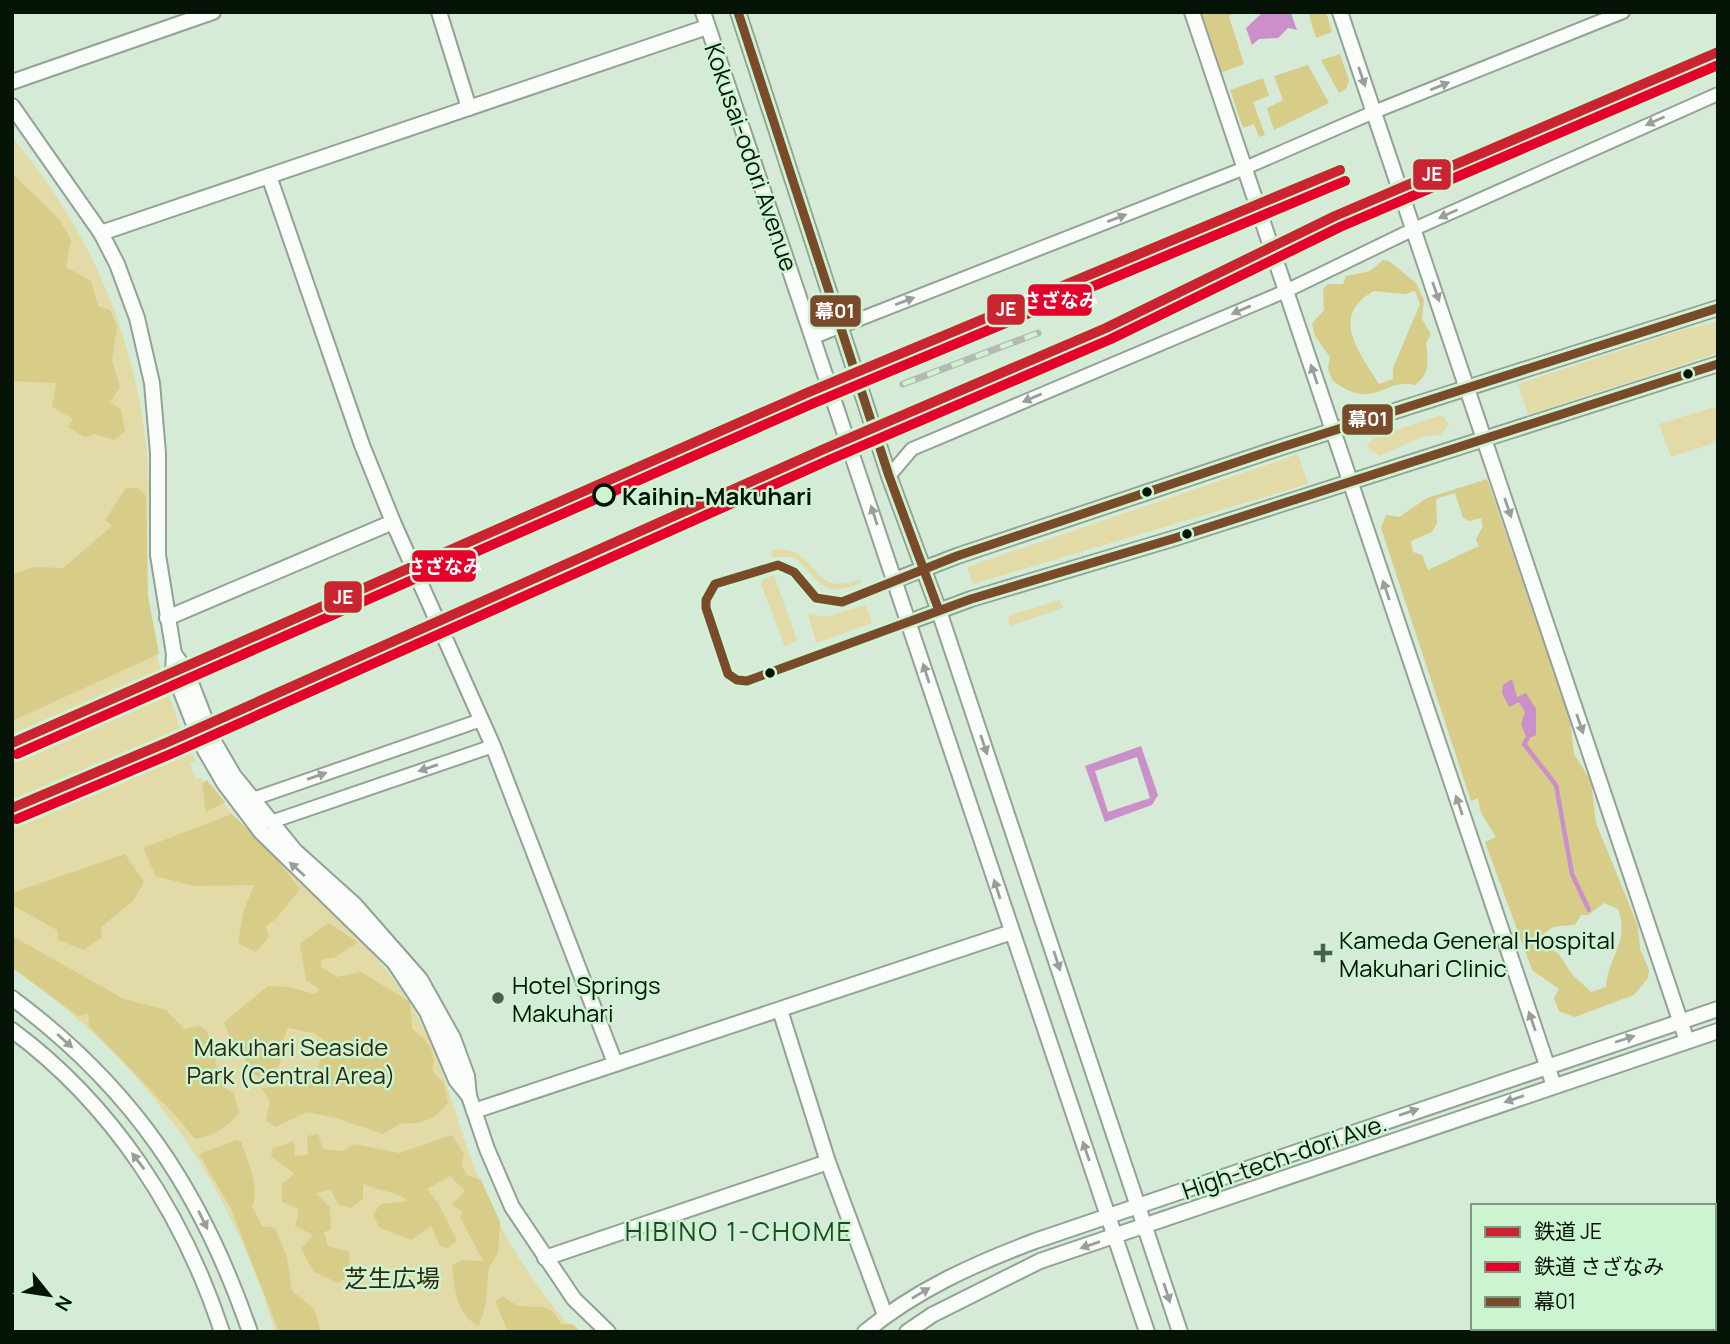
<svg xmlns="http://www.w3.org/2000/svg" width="1730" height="1344" font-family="Manrope,'Noto Sans JP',sans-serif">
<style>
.green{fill:#e2dba8}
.forest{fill:#d7cc88;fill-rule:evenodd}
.water{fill:#cb8fc9;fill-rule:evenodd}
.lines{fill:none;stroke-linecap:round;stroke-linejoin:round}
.stream{stroke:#cb8fc9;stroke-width:4.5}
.minor-casing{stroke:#92a294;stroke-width:16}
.tertiary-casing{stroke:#92a294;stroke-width:18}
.minor{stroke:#f9fcf9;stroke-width:12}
.tertiary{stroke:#f9fcf9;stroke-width:14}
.rail-casing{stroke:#b4b9b4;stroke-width:7}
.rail{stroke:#ccf4d1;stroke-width:4.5;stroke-dasharray:13;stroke-linecap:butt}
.bus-1-casing{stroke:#ccf4d1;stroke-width:14}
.bus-1{stroke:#7a4b2a;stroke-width:9}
.rail-1-casing{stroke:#ccf4d1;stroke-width:16}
.rail-2-casing{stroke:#ccf4d1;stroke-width:16}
.rail-1{stroke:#c9242f;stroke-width:10}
.rail-2{stroke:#e4002b;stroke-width:10}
.oneway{fill:#989f99}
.bus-dot{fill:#061408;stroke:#ccf4d1;stroke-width:2.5}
.stop-dot{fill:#ccf4d1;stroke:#061408;stroke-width:3.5}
.poi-dot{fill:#4e5f51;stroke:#ccf4d1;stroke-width:2.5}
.labels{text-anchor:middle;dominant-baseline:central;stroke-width:5;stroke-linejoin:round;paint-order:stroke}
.street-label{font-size:24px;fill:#061408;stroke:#ccf4d1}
.stop-label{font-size:24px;font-weight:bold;fill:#061408;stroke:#ccf4d1;text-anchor:start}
.poi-label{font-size:24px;fill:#061408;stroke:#ccf4d1;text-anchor:start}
.park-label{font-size:24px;fill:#312811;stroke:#ccf4d1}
.neighbourhood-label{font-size:26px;letter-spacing:2px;fill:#23452a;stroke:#ccf4d1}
.line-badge{stroke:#ccf4d1;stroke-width:2.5}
.badge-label{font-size:19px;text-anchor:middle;font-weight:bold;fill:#fff}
</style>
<rect width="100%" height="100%" fill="#d5ebd8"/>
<g class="green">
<path d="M12 137C88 227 136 335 147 453 152 511 142 570 151 628 157 667 174 707 186 745L196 760 190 764 196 779 200 777 210 794H215L285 872 288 870C338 915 388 961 420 1021 443 1064 454 1111 470 1156 493 1220 529 1283 576 1332H275C231 1181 143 1057 12 969Z"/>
<path d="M1718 322V353L1528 415 1518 384 1685 329Z"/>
<path d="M1718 406V442L1671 457 1659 424Z"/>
<path d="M1438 416 1444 417 1449 425 1440 435 1424 436 1380 456 1369 449 1367 445 1375 437Z"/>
<path d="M1298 454 1308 484 973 584 967 567Z"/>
<path d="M780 549C820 551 811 599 860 579L861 583C821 600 821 580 794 557H772L771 551Z"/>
<path d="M774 575 797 640 785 647 761 584 762 580Z"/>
<path d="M1060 600 1063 608 1010 626 1008 619 1010 615Z"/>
<path d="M866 605 872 623 816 643 808 613 825 617Z"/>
</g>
<g class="forest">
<path d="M1201 12H1237L1229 16 1244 64 1218 74Z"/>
<path d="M1308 12H1326L1332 32 1316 38Z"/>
<path d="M1340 54 1349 80 1346 89 1339 93 1321 60Z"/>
<path d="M1308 65 1329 103 1274 130 1267 108 1283 100 1274 76Z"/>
<path d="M1263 78 1269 96 1253 102 1265 135 1259 137 1254 124 1243 128 1230 90Z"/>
<path d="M12 173 59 219 71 240 66 267 91 281 98 306 110 310 117 327 112 360 120 387 110 403 121 409 125 432 114 440 95 434 85 437 68 427 73 419 52 407 56 383 12 381Z"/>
<path d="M1383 260 1389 261 1416 283 1424 300 1422 319 1431 334 1426 343C1428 361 1431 373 1415 385 1385 377 1374 413 1332 380L1328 369 1330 357 1315 336 1312 324 1324 310 1323 289 1328 284H1343L1346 276 1370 271ZM1374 291 1405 294 1415 291 1420 304 1393 368V379L1379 384C1361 354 1328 316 1374 291Z"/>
<path d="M1487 479 1570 719 1574 754 1591 781 1596 823 1638 926 1640 949 1649 970 1648 978 1634 995 1575 1017 1559 1011 1554 998 1559 989 1532 970 1485 842 1496 837 1481 813 1478 798 1471 801 1381 528 1386 515 1399 517 1427 498ZM1455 493 1463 518 1469 521 1481 518 1483 526 1476 539 1479 546 1428 570 1422 555 1413 552 1411 541 1432 532 1437 523 1436 499ZM1604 903 1618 909C1630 942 1608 956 1606 987L1591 992C1585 985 1575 979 1570 971 1560 956 1557 944 1535 950L1533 942C1555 927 1546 926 1575 925L1581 915H1588Z"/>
<path d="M126 488H138L146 496 148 596 159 654 12 721V575L33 567 63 568 112 526 105 520Z"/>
<path d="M207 780 225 802 206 812 202 783Z"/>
<path d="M232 814 277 859 300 889 276 919 266 926 269 937 256 952 238 943 243 913 254 885 193 886 156 876 143 848Z"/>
<path d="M125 854 144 882 134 900 101 927 102 937 84 950 58 940 57 930 12 905V893Z"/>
<path d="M329 923 358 942 334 958 322 959 321 967 337 977 361 972 410 1002 412 1029C426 1039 438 1051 432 1070L444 1084 448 1103C436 1118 421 1126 402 1123L383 1134 336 1118 307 1112 276 1127 266 1121 270 1101 261 1088 290 1085 317 1070 326 1042 314 1033 288 1028 282 1043 280 1065 261 1078 251 1073 241 1050 234 1047 224 1022 268 986 290 987 314 994 320 990 306 980 300 943Z"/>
<path d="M12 936 124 999 166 1010 184 1029 200 1026 207 1031 223 1087 234 1093 239 1113C230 1125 209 1140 194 1138L178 1118 89 1026 88 1014 78 1016 12 967Z"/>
<path d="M318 1134 323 1149 342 1151 354 1144 399 1153 452 1135 464 1154 461 1165 467 1175 481 1180 500 1222 498 1253 489 1267 485 1307 479 1326C456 1315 455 1290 452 1265L462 1260 483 1261 460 1217 463 1212 452 1205 465 1191 450 1176 427 1189 438 1203 457 1241 447 1248 440 1246 431 1226 411 1240 379 1227 373 1214 381 1204 408 1201C394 1189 379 1193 363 1183V1199L351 1208 338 1204 331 1190 315 1193 330 1207 331 1230 324 1232 328 1246 349 1252 350 1275 338 1283 314 1272 301 1249 313 1235 295 1226 299 1209 282 1202V1184L294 1174 271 1156 273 1148 294 1141 295 1156 308 1155 307 1136Z"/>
<path d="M236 1140 241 1142C248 1162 260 1187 252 1207L262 1226 275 1228 287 1257 292 1291 314 1308 321 1332H279L231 1209 199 1154Z"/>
<path d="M503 1296C507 1299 513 1304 518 1305 538 1311 548 1298 561 1324H572L581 1332H508L495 1301Z"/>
</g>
<g class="water">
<path d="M1263 12 1291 13 1297 30 1288 28 1278 38 1259 39 1252 45 1246 28Z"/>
<path d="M1512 679 1517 697 1526 693 1536 709V735L1527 739 1521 724 1525 712 1519 702 1509 707 1502 693 1503 685Z"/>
<path d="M1141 746 1158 795 1152 805 1105 822 1085 766ZM1137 757 1150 798 1108 812 1095 771Z"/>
</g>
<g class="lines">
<path class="stream" d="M1527 739 1524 744 1556 785 1572 874 1589 910"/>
<g class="minor-casing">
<g id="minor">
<path d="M814 337 1245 168 1374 112 1623 12"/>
<path d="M889 476 912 449 1286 291 1414 229 1718 94"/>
<path d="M251 808 253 799 481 720"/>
<path d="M264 821 271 822 493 746"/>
</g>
</g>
<g class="tertiary-casing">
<g id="tertiary">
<path d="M439 12 469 108"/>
<path d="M703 12 1147 1332"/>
<path d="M738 12 889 476 939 611 1180 1332"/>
<path d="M1192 12 1554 1086"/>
<path d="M1340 12 1687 1041"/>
<path d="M12 82 213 12"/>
<path d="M12 106 101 233 117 264 137 318 152 383 158 453V555L174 654 173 671 202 745 224 783 261 832 394 962 427 1012 456 1080 469 1096"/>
<path d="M269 176 362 445 393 522 493 746 615 1063"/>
<path d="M101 233 707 27"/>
<path d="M895 580 957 556 1282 447 1718 308"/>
<path d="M167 618 393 522"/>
<path d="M909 622 971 599 1172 539 1718 364"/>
<path d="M174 654 186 670 213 740 234 776 295 851 355 905 420 979 453 1038 467 1076 469 1096 487 1149 512 1207 574 1299 608 1332"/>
<path d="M12 998C133 1088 201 1190 250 1332"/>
<path d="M780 1010 828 1162 885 1315"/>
<path d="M12 1030C113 1105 183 1213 222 1332"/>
<path d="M474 1111 1012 932"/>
<path d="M545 1258 828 1162"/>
<path d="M865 1332C916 1290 974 1264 1035 1241L1718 1009"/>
<path d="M907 1332 932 1315 1040 1261 1718 1031"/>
</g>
</g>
<use href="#minor" class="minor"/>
<use href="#tertiary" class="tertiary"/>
<g class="rail-casing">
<path id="rail" d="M903 384 1038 333"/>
</g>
<use href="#rail" class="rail"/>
<g class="bus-1-casing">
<g id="bus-1">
<path d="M738 12 889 476 938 608"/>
<path d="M1718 308 1282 447 957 556 842 602 816 598 794 572 778 565 715 584 706 600V608L728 674 737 680 747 681 971 599 1172 539 1718 364"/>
</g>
</g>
<use href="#bus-1" class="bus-1"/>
<g class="rail-1-casing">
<g id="rail-1">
<path d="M12 743 809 392 1340 170"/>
<path d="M12 808 168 742 824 449 1106 328 1335 216 1718 52"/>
</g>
</g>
<g class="rail-2-casing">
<g id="rail-2">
<path d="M17 754 814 403 1345 181"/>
<path d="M17 819 173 753 829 460 1111 339 1340 227 1718 65"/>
</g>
</g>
<use href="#rail-1" class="rail-1"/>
<use href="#rail-2" class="rail-2"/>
</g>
<defs><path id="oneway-solid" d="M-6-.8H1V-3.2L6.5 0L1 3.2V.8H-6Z" transform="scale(1.75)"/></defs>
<g class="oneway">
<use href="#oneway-solid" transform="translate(1362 77) rotate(71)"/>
<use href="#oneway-solid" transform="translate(1440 86) rotate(-22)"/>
<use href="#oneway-solid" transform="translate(1655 121) rotate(156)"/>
<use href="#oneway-solid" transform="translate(1448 214) rotate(156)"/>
<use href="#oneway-solid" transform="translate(1117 218) rotate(-21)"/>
<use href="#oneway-solid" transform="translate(1436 292) rotate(71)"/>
<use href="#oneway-solid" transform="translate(905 301) rotate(-21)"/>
<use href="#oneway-solid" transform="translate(1241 310) rotate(157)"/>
<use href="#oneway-solid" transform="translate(1314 374) rotate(-109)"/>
<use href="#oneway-solid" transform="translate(1032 398) rotate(157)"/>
<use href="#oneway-solid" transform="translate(1508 508) rotate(71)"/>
<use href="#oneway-solid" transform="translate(874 515) rotate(-108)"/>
<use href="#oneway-solid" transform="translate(1386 590) rotate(-109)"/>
<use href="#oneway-solid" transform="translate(926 673) rotate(-108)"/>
<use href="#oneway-solid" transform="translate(1580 724) rotate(71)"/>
<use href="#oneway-solid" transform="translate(984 745) rotate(71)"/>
<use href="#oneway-solid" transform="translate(428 768) rotate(161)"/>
<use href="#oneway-solid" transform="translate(317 776) rotate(-19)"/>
<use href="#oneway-solid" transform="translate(1459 805) rotate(-109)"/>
<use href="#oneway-solid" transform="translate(297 869) rotate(-138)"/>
<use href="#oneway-solid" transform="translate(997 889) rotate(-108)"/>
<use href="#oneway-solid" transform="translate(1057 961) rotate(72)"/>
<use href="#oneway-solid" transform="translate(1532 1021) rotate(-109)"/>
<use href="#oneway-solid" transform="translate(1625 1039) rotate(-18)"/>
<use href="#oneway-solid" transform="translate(65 1041) rotate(42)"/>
<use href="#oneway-solid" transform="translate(1514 1099) rotate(161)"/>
<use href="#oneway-solid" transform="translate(1409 1112) rotate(-19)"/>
<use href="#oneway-solid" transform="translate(1086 1151) rotate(-109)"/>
<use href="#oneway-solid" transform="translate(138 1161) rotate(-127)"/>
<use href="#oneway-solid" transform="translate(203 1220) rotate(64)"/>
<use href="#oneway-solid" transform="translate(1090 1245) rotate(161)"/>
<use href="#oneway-solid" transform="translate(921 1293) rotate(-31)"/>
<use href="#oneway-solid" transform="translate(1167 1293) rotate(72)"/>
</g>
<g class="bus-dot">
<circle cx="1688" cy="374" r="6"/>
<circle cx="1147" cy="492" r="6"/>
<circle cx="1187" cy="534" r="6"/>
<circle cx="770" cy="673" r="6"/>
</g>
<circle class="stop-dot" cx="604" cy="495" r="10"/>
<g class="poi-dot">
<path d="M1319.5 942.5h7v7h7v7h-7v7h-7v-7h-7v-7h7z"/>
<circle cx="498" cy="998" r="7"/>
</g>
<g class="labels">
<g class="street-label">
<text transform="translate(752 157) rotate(71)">Kokusai-odori Avenue</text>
<text transform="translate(1284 1156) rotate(-19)">High-tech-dori Ave.</text>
</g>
<g class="stop-label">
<text x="622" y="495">Kaihin-Makuhari</text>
</g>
<g class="poi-label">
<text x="1339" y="939">Kameda General Hospital<tspan x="1339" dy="28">Makuhari Clinic</tspan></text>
<text x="512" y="984">Hotel Springs<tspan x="512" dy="28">Makuhari</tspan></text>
</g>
<g class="park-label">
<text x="291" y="1046">Makuhari Seaside<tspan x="291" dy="28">Park (Central Area)</tspan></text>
<text x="392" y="1277">芝生広場</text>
</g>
<g class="neighbourhood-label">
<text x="739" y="1231">HIBINO 1-CHOME</text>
</g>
</g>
<g class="line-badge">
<rect x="1412" y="158" width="40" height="33" rx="7" fill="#c9242f"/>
<rect x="1027" y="283" width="66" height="34" rx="7" fill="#e4002b"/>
<rect x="986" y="293" width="40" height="33" rx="7" fill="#c9242f"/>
<rect x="809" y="294" width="53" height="34" rx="7" fill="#7a4b2a"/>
<rect x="1341" y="403" width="53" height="33" rx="7" fill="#7a4b2a"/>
<rect x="411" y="549" width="66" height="34" rx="7" fill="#e4002b"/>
<rect x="323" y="580" width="40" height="34" rx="7" fill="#c9242f"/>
</g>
<g class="badge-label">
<text x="1432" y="181">JE</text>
<text x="1060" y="307">さざなみ</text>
<text x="1006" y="316">JE</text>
<text x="835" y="318">幕01</text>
<text x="1368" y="426">幕01</text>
<text x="444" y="573">さざなみ</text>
<text x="343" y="604">JE</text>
</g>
<rect width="1730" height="1344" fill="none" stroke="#061408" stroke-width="28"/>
<rect x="1471" y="1204" width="245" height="126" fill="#ccf4d1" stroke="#7d9a81" stroke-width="2"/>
<rect x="1485" y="1227" width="35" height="10" fill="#c9242f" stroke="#7d9a81" stroke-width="2"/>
<text x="1534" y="1239" font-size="21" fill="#061408">鉄道 JE</text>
<rect x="1485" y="1262" width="35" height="10" fill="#e4002b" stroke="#7d9a81" stroke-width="2"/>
<text x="1534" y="1274" font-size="21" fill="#061408">鉄道 さざなみ</text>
<rect x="1485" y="1297" width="35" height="10" fill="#7a4b2a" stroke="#7d9a81" stroke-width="2"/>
<text x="1534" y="1309" font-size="21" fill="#061408">幕01</text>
<g transform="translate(49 1295) rotate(120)" stroke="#ccf4d1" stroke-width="5" paint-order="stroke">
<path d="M0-5L12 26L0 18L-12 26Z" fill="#061408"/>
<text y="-10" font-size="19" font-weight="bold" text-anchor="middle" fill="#061408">N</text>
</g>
</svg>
